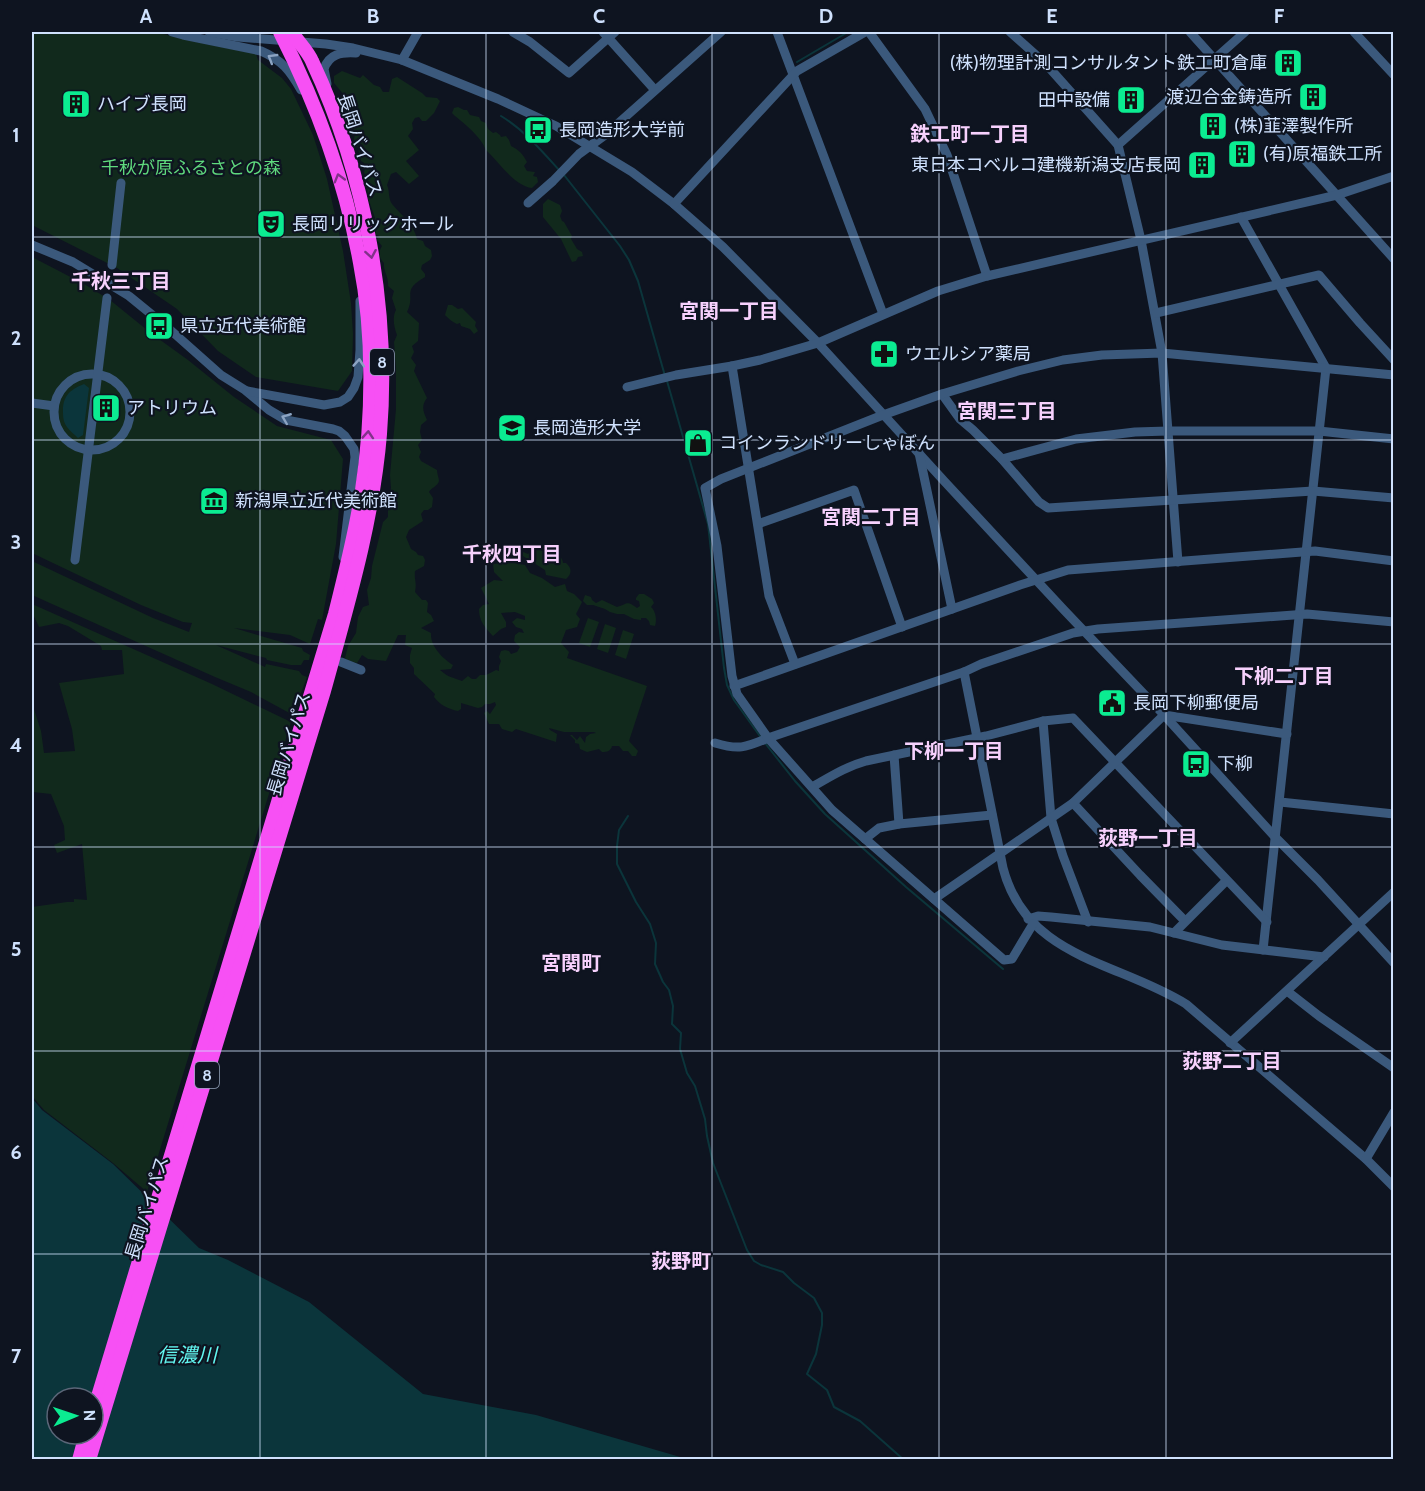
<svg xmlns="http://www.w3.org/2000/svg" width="1425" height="1491" font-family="Cabin,'Noto Sans JP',sans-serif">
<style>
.green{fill:#11291c}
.water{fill:#0b353b;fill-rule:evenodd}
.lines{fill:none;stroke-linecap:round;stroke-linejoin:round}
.stream{stroke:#0b353b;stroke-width:2}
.minor{stroke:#3b597c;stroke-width:9}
.highway{stroke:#f750f4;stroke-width:14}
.oneway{stroke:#8ca4c3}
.oneway2{stroke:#82328a}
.grid{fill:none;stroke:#cfe1fd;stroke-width:1.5;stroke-opacity:0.55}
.labels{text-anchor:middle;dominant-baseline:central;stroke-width:4.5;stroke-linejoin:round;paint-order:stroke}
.shield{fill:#0e1420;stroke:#95a4bb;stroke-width:1.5}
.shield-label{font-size:16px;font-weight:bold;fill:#cfe1fd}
.poi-label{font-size:18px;fill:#cfe1fd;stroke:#0e1420;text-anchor:start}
.street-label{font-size:18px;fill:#cfe1fd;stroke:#0e1420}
.park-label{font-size:18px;fill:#5fd97d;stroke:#0e1420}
.neighbourhood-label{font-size:20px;font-weight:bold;fill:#f7d1fd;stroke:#0e1420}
.water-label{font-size:20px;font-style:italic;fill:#62f7f1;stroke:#0e1420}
.neatline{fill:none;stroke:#cfe1fd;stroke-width:2}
.grid-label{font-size:20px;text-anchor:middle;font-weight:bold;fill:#cfe1fd}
</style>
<rect width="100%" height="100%" fill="#0e1420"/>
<g class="green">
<path d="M32 32H156L186 40 256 54 258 60 282 78 291 89 313 135 327 179 343 251 351 303 353 334 352 371 338 391 256 377 218 351 177 309 117 268 32 225Z"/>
<path d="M342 71 360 78 363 75 374 85 380 87 383 92H389L392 79 397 77 422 93 426 97 437 98 440 101 434 113 426 121H422L419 117 415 118 412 123 413 129 408 136 419 150 406 161 419 176 409 184 396 172 391 174 387 185C390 192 388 198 392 204 401 215 414 224 417 239L423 241 425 246 431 250 432 256 430 260 422 265 421 269 425 274V277C401 291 416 294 407 312L419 323 418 341 412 346 414 352 411 358 416 365 414 371 427 398C421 406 423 411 427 420L421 425 420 432 422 440 418 445 421 452 419 457 421 461 437 470C437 474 439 478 439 481 438 486 431 488 429 492L433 498 432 507 428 510H424L421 514 423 521 409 530 406 537 411 549 416 552 418 555 423 556 425 560 424 566 415 571C414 580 417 582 415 592L422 600H426L428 603 427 612 431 615 434 621 421 628 431 633C430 646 442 658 453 665L451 669 440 670C449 678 452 677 462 681L468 676 472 679H476L480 675H486L496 670 499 671V666L501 661 499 657 501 651 505 650 509 651 511 654 517 652 520 647 514 641 515 635 519 632 524 633 522 629 516 627 512 622 517 618 525 620V616L515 612 501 613 506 622V627L501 629 493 636C485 628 479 621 479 609L483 605 489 604 481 588 494 580 503 581 494 572 493 564 509 562 525 565 530 573 542 578 555 587 565 584 567 591 574 594 582 602 576 614 580 619 577 627 566 630 561 643 569 652 567 658 647 686 629 741 638 751 636 756H632L628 751H623L619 746H612C611 751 607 752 602 752L599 749 587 752 580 749 579 744 575 743V740L570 735H572L577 740 580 736 585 743 586 737 590 734 596 733 594 732H564L549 728 550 730 557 734 556 742 516 729 512 732 502 729 499 724H489L484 713 487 711 490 714 496 705 495 702 490 704H485L482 707 478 708 461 703V709L458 711C448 709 440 705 434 697L435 694 414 674V668L410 663V655L412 648 405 645 406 635H398L386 661 368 659 362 655 357 663 349 661 345 658 348 646 356 633 358 617 363 607 369 605 367 590 371 578 372 566 383 522 388 517V500L391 488 390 475 396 409V368L394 342 397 335C394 327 392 317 396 310L392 298 394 291 388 286C389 277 383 271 384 263 379 258 378 252 382 246L377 240 379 236 375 234 376 230 373 223 375 218 368 198 367 179 364 172 365 168 364 163 361 161 358 148 355 145 354 139 355 133 347 116 343 101 344 95 334 83V76Z"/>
<path d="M458 107 464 110H467L470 115 479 117 481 121 486 123 488 129 493 133 496 132 500 135 501 137 506 136 509 140 511 146C519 150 523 154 527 162L524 166 527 171 535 172 533 176 537 177 538 182 532 188C513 185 500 163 486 150 481 137 466 125 455 116L452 113 454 108Z"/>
<path d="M548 199 560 205 562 211 560 216 562 221 564 222 572 236 571 239 577 249 582 252 583 256 578 257 576 261 572 262 561 239 543 217V204Z"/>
<path d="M32 257 84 284 110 300 152 334 188 360 234 397 277 426 331 440 343 459 336 544 322 620 318 619 310 644 290 635 234 628 302 648 303 651 310 655 309 660H304L301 665H291L267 660 266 658 216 645 265 667 266 664 299 671 302 675 307 677 293 715 251 692 215 677 32 595V561L153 618 189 632 192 623 183 622 141 605 32 553Z"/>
<path d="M448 305H452L458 309 462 308 476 322 475 326 478 331 474 334 470 329 461 326 460 323 457 324C452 322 449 319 445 315Z"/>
<path d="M533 549 540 550 551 555 555 553C559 555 563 559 563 563H566C572 568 572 574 566 579L546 575 545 570 537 565 530 558H526L523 556V552L528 554Z"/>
<path d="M639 594H644L652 599 654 603 651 607C656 611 657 621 655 626L650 625 649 621 646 618H641V620L634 619 624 614H617L610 612 605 609 593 605H587L583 601 585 595 591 597 592 600 596 603 602 600 617 607C628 604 626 600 637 608L640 606 639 601 636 600V598Z"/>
<path d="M32 604 212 684 291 722 147 1192 113 1163 44 1110 32 1096V907L67 902H74V899L87 900 82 844 57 853 54 845 65 840 64 826 51 794 33 792 34 805H32V703L41 731 44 753 75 751 72 729 59 683 124 674 122 650H102L101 646 68 626 59 623 39 627 32 612Z"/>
<path d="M588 618 599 622 590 647 579 643Z"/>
<path d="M605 624 616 628 608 653 597 649Z"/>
<path d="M623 630 634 634 626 659 615 655Z"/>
</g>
<g class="water">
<path d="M84 384 89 388 83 435 78 438C75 435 70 431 67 427 64 423 63 419 63 413 62 397 69 390 84 384Z"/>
<path d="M32 1098 42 1110 113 1164 199 1248 228 1260 309 1302 423 1394 536 1415 687 1459H32ZM57 1398H93V1434H57Z"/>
</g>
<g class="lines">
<g class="stream">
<path d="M797 62 848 32"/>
<path d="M501 116C524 130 542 151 560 171"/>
<path d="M564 175 620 246 629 260 638 281 665 376"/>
<path d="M667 381 708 524 724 668 727 685 734 700 762 739"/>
<path d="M765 743 795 781 825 814 906 887 1003 969"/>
<path d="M628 816 619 830 617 846V864L636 902 650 924 656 943 655 964 663 982 669 990 673 1006 672 1024 681 1033 680 1049 687 1073 695 1086 705 1119 707 1136 713 1163 747 1250 754 1261 761 1265 783 1272 794 1283 814 1298 822 1313V1325L816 1354 807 1374 827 1390 834 1407 860 1421 904 1460"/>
</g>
<g class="minor">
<path d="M172 32 183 35 261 51C282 60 290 71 301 90"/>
<path d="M209 32 238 37 326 44 353 48 402 60 498 99 556 126 632 172 674 204 723 247 818 343 945 482 1064 610 1164 715 1276 838 1318 880 1394 963"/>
<path d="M513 32 530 42 569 73 615 32"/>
<path d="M603 32 654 89"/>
<path d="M777 32 883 314"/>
<path d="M869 32 925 109 947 155 987 276"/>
<path d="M1010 32 1045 63 1118 145 1141 240 1162 353 1178 562"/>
<path d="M1190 32 1394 259"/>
<path d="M1354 32 1394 75"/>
<path d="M402 60 418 32"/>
<path d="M327 84 324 69C329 54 341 52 356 53"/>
<path d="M1118 145 1245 32"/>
<path d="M528 203 553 181 579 154 605 135 721 32"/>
<path d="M674 204 797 71 865 32"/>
<path d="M1241 217 1326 368 1263 950"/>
<path d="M32 245 73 262 129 296 167 327 221 375 245 390 269 410 286 420 333 429 339 431 345 436 354 449 355 457 343 557"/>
<path d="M112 265 121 183"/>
<path d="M1156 313 1319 275 1360 323 1394 360"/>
<circle cx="92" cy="412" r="38"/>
<path d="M627 387 676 375 732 366"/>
<path d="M247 391 324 405 340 402 348 397 354 388 358 377 360 350V301"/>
<path d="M942 394 960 419 973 430 1002 459 1039 502 1048 508 1313 491 1394 498"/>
<path d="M32 403 54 406"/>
<path d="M919 453 952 609"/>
<path d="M1002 459 1076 439 1135 432 1168 431H1319L1394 439"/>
<path d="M758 524 854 490 902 627"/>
<path d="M75 560 107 298"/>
<path d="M341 662 361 670"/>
<path d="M795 664 769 596 732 366 760 360 818 343 938 291 987 276 1337 195 1394 176"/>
<path d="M964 672 1003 868C1027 959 1117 961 1186 1004L1366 1159 1394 1187"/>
<path d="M734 686 1020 585 1068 570 1315 551 1394 561"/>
<path d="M1043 721 1051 818 1063 856 1088 922"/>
<path d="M715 743C738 750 745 748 768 738L964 672 981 664 1073 633 1098 629 1307 614 1394 622"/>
<path d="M894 755 899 824"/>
<path d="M812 787C830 777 845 767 866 761L986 736 1043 721 1073 718 1267 922"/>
<path d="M1280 802 1394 814"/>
<path d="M1073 803 1140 875 1185 921"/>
<path d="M865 839 879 828 899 824 992 815"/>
<path d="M934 899 1073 803 1164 715 1287 734"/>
<path d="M1028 919 1038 916 1051 917 1150 927 1222 945 1324 957"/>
<path d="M1033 924 1012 959 1004 960 832 810 768 738 737 694 732 676 717 546 705 488 721 479 883 415 942 394 1018 371 1063 360 1102 355 1162 353 1394 375"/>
<path d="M1174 933 1226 881"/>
<path d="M1287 991 1319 1016 1394 1068"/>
<path d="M1230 1043 1394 892"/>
<path d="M1366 1159 1394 1112"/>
</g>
<g class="highway">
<path d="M93 1413 335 614C345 573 356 532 362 490 373 418 374 334 360 263 346 184 316 103 280 32"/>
<path d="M79 1460 86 1434"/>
<path d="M89 1460 324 691C347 607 373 521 380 434 390 308 366 176 312 61 308 51 298 42 292 32"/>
</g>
</g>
<defs><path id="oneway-chevron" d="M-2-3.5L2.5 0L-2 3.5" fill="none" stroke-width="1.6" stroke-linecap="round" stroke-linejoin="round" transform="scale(1.5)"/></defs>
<g class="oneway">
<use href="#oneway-chevron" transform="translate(272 58) rotate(-149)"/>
<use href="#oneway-chevron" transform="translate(359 363) rotate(-86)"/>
<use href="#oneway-chevron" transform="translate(286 418) rotate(-158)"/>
</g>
<g class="oneway2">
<use href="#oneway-chevron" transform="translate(339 178) rotate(-106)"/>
<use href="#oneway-chevron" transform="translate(371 254) rotate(80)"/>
<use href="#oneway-chevron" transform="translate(368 435) rotate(-86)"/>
</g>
<path class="grid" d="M260 32V1460M486 32V1460M712 32V1460M939 32V1460M1166 32V1460M32 237H1394M32 440H1394M32 644H1394M32 847H1394M32 1051H1394M32 1254H1394"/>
<defs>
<g id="building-square" transform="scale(1.5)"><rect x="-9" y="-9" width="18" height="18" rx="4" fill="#0bec91" stroke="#0e1420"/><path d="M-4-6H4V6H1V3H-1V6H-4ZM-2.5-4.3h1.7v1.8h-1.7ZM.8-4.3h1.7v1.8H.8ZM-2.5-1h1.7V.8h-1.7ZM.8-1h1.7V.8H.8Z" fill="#111"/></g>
<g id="bus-square" transform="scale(1.5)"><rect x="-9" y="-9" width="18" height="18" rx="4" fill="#0bec91" stroke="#0e1420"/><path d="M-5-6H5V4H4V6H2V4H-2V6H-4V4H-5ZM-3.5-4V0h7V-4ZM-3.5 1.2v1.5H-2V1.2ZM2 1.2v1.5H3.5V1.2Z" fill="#111"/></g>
<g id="theatre-square" transform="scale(1.5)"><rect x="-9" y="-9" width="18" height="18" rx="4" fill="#0bec91" stroke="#0e1420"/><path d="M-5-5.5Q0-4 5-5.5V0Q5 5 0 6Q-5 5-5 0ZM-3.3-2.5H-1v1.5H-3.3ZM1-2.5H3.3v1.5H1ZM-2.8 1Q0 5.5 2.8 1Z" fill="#111"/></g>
<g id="pharmacy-square" transform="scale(1.5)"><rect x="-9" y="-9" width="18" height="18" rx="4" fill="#0bec91" stroke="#0e1420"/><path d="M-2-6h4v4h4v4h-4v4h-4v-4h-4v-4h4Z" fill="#111"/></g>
<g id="university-square" transform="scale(1.5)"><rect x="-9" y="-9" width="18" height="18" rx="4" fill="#0bec91" stroke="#0e1420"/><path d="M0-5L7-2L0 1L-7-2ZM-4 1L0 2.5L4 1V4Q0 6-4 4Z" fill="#111"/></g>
<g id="shop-square" transform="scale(1.5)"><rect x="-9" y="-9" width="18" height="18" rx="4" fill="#0bec91" stroke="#0e1420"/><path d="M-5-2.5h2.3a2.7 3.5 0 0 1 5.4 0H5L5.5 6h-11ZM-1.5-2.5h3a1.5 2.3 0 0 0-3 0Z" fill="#111"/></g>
<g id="museum-square" transform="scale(1.5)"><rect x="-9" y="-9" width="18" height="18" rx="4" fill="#0bec91" stroke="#0e1420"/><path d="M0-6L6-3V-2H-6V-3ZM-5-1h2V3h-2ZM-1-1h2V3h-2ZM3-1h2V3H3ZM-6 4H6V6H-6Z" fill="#111"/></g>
<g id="civic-square" transform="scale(1.5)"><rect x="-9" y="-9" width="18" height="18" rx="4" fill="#0bec91" stroke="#0e1420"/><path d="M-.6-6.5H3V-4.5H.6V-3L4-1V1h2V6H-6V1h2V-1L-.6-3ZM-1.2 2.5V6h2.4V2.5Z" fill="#111"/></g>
</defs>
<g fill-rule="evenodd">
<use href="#building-square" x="1288" y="63"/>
<use href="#building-square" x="1313" y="97"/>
<use href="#building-square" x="1131" y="100"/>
<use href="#building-square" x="76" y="104"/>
<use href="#building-square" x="1213" y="126"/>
<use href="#bus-square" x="538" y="130"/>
<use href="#building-square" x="1242" y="154"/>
<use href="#building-square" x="1202" y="165"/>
<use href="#theatre-square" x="271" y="224"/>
<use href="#bus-square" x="159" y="326"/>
<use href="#pharmacy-square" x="884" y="354"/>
<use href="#building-square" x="106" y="408"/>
<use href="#university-square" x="512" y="428"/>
<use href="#shop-square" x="698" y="443"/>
<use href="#museum-square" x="214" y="501"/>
<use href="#civic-square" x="1112" y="703"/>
<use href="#bus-square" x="1196" y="764"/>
</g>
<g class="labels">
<g class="shield">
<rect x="370" y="349" width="24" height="26" rx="4.5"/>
<rect x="195" y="1062" width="24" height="26" rx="4.5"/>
</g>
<g class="shield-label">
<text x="382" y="362">8</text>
<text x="207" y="1075">8</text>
</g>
<g class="poi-label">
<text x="1267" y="63" text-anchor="end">(株)物理計測コンサルタント鉄工町倉庫</text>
<text x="1292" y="97" text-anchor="end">渡辺合金鋳造所</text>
<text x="1110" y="100" text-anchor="end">田中設備</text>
<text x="97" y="104">ハイブ長岡</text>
<text x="1234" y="126">(株)韮澤製作所</text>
<text x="559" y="130">長岡造形大学前</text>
<text x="1263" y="154">(有)原福鉄工所</text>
<text x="1181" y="165" text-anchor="end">東日本コベルコ建機新潟支店長岡</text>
<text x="292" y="224">長岡リリックホール</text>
<text x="180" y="326">県立近代美術館</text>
<text x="905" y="354">ウエルシア薬局</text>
<text x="127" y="408">アトリウム</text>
<text x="533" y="428">長岡造形大学</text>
<text x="719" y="443">コインランドリーしゃぼん</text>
<text x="235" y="501">新潟県立近代美術館</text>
<text x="1133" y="703">長岡下柳郵便局</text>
<text x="1217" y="764">下柳</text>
</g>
<g class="street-label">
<text transform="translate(360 145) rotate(72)">長岡バイパス</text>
<text transform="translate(289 744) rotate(-73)">長岡バイパス</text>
<text transform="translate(147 1208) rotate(-73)">長岡バイパス</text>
</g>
<g class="park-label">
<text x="191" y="168">千秋が原ふるさとの森</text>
</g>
<g class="neighbourhood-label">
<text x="970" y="134">鉄工町一丁目</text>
<text x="121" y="281">千秋三丁目</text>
<text x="729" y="311">宮関一丁目</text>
<text x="1007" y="411">宮関三丁目</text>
<text x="871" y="517">宮関二丁目</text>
<text x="512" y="554">千秋四丁目</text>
<text x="1284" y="676">下柳二丁目</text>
<text x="954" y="751">下柳一丁目</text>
<text x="1148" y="838">荻野一丁目</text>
<text x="571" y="963">宮関町</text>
<text x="1232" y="1061">荻野二丁目</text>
<text x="681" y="1261">荻野町</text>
</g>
<g class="water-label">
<text x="187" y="1355">信濃川</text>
</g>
</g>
<rect width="1425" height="1491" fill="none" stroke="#0e1420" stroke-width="66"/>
<g transform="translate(75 1416) rotate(88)"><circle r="28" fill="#0e1420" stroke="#5b6678" stroke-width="1.5"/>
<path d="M0-4.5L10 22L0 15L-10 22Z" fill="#0bec91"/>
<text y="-9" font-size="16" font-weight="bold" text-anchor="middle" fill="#cfe1fd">N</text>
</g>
<rect x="33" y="33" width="1359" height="1425" class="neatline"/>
<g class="grid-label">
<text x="146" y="23">A</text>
<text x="373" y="23">B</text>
<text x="599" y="23">C</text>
<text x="826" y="23">D</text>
<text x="1052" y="23">E</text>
<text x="1279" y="23">F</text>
<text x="16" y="142">1</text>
<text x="16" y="345">2</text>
<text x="16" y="549">3</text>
<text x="16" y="752">4</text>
<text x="16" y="956">5</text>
<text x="16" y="1159">6</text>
<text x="16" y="1363">7</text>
</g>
</svg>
